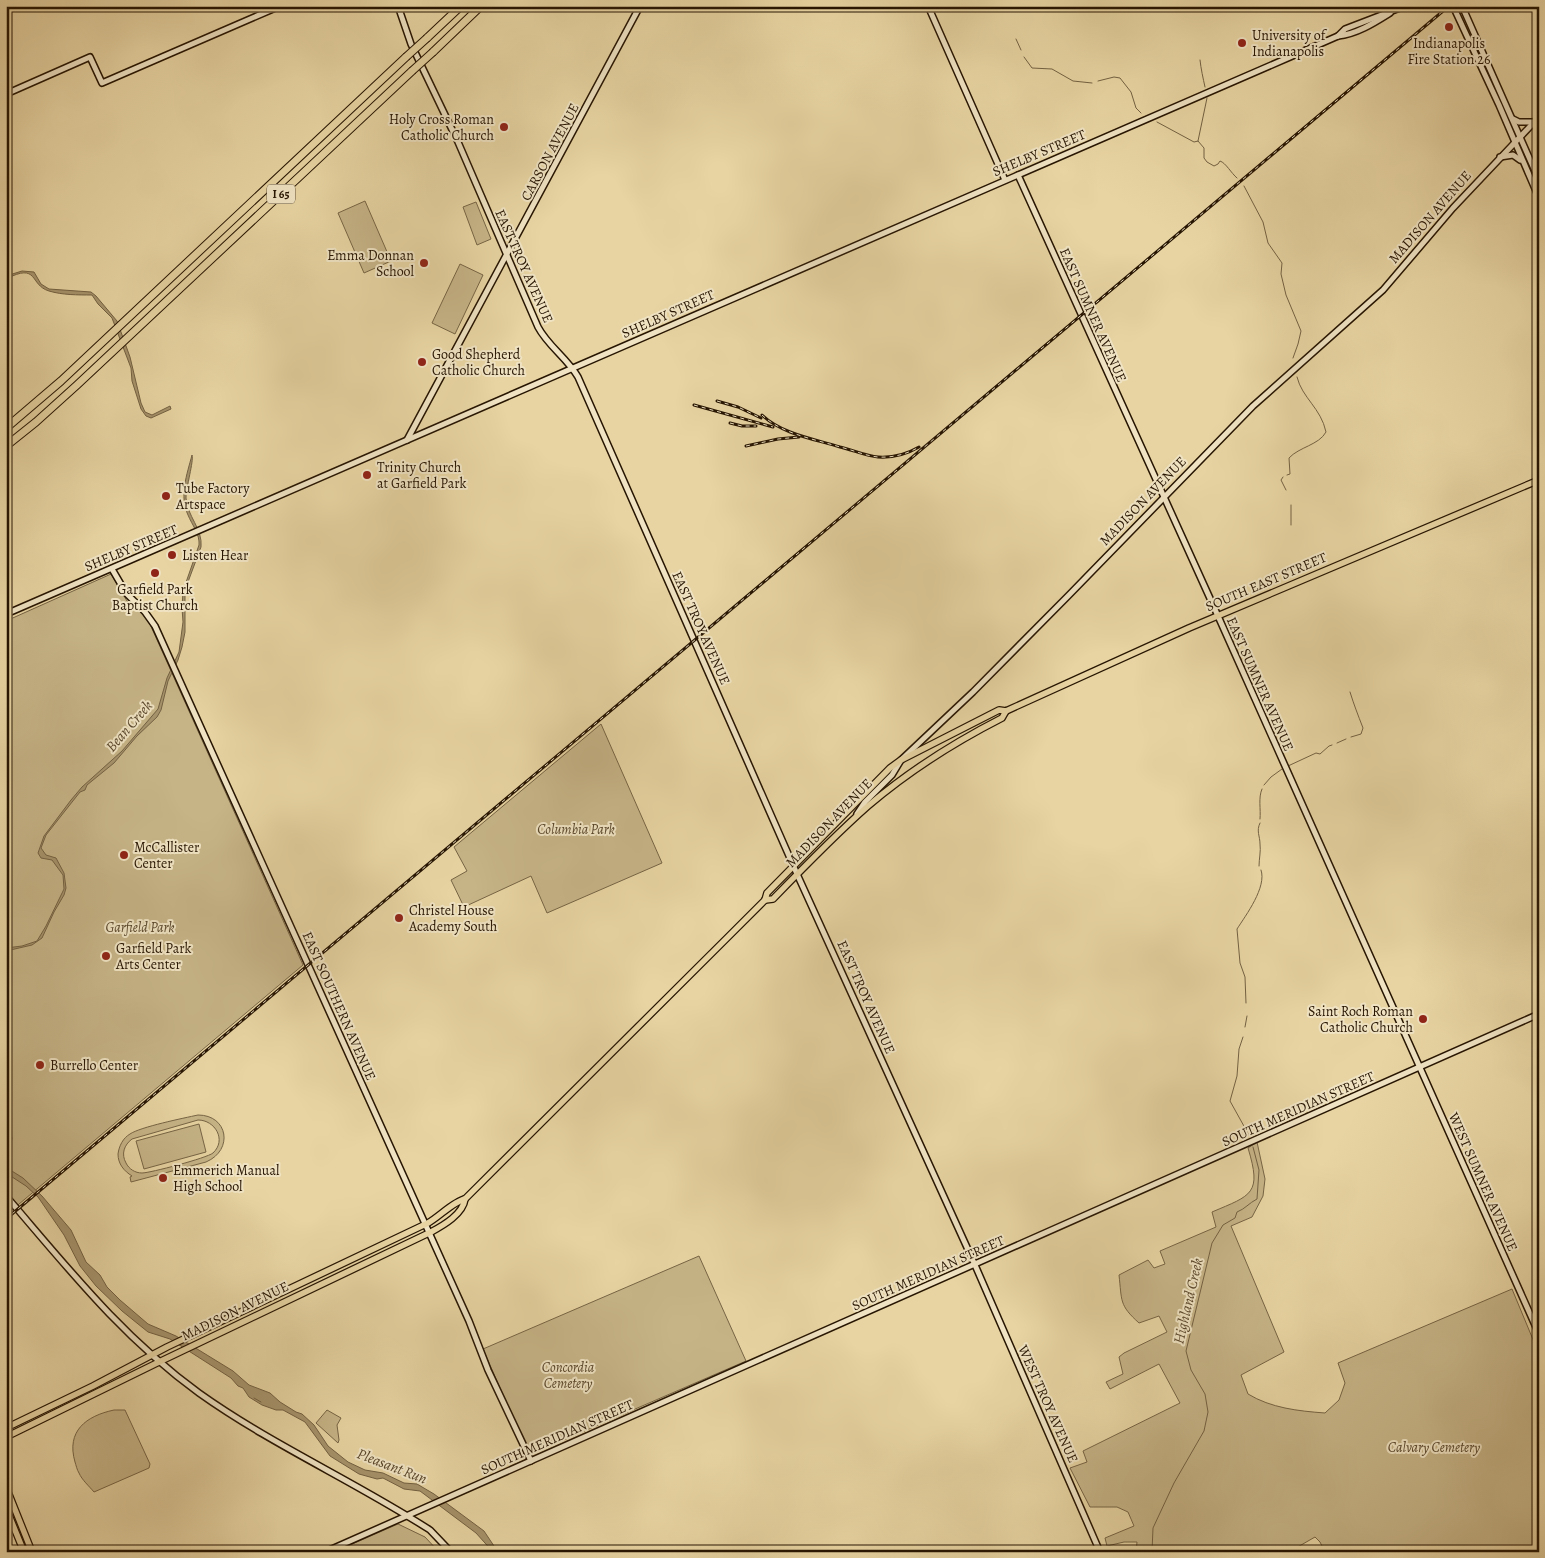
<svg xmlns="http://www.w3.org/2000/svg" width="1545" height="1558" font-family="Alegreya,serif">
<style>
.green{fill:#c6b487;stroke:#766444;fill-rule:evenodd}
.water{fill:#a6936c;stroke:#736142}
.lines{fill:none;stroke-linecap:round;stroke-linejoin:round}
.stream{stroke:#736142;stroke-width:1}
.secondary-casing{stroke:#271502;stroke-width:8}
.primary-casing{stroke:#271502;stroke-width:8}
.highway-casing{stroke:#271502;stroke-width:9}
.secondary{stroke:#efe3c3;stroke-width:5}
.primary{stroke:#e7d4a2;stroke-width:5.5}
.highway{stroke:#e7d4a2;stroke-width:7}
.rail-casing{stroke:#271502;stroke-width:3}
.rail{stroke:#efe3c3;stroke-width:1;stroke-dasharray:4;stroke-linecap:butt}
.highway-bridge-casing{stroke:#271502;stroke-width:9;stroke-linecap:butt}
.highway-bridge{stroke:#e7d4a2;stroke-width:7}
.poi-dot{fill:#8f2418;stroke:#efe3c3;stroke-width:2}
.labels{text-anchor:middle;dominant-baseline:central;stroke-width:4;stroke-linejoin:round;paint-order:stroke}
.shield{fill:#efe3c3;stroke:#63533c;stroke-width:1}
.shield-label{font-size:12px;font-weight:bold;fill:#271502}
.poi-label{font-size:14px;fill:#271502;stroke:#efe3c3;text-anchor:start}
.street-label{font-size:14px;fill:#271502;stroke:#efe3c3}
.park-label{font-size:14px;font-style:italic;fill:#57452a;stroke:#efe3c3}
.water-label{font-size:15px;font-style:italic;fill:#5a472c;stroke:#efe3c3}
</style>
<rect width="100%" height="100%" fill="#e7d4a2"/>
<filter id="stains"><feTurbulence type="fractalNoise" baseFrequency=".004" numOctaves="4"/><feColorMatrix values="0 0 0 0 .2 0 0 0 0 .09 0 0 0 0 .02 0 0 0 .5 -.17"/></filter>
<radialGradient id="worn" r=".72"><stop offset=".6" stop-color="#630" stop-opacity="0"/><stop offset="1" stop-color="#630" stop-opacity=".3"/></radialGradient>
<g class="green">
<path d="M365 201 391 261 364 273 338 213Z"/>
<path d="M476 202 491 239 477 245 463 207Z"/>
<path d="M460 264 483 275 455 334 432 323Z"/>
<path d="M111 574 127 601 139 609 149 622 303 965 6 1215V889C10 882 9 877 6 870V621Z"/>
<path d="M601 724 662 863 547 913 531 876 464 907 451 880 467 871 454 847Z"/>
<path d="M198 1115C228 1115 234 1150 206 1162L131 1182 130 1177 132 1176C124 1171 118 1164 118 1154 119 1146 123 1138 130 1134 140 1127 184 1118 198 1115ZM198 1120C215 1120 227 1140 213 1153 207 1158 150 1173 142 1173 135 1173 129 1169 126 1163 121 1154 124 1145 132 1139Z"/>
<path d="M199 1124 206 1152 144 1169 136 1141Z"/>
<path d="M1257 1142 1265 1179 1263 1196 1252 1217 1231 1226 1284 1352 1241 1375 1248 1394C1271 1408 1298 1411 1325 1413L1339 1400 1345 1383 1338 1363 1512 1289 1539 1354V1552H1325L1320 1542 1315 1537 1289 1552H1136L1137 1542H1124L1107 1546 1105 1538 1134 1526 1128 1512 1117 1507H1090L1070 1468 1087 1462 1083 1451 1180 1403 1159 1364 1110 1389 1106 1382 1123 1374 1119 1357 1124 1353 1167 1332 1159 1316 1139 1323C1119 1305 1122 1301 1119 1275L1148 1260 1154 1268 1165 1264 1160 1251 1216 1227 1212 1212C1252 1195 1262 1194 1248 1148Z"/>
<path d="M699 1256 746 1361 529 1455 483 1349Z"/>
<path d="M114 1410H125L150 1464 149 1468 94 1492C89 1486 82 1480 79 1473 77 1470 76 1465 75 1462 66 1431 86 1416 114 1410Z"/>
<path d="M327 1410 341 1418 337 1425 339 1440 338 1443 316 1423Z"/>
<path d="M398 1524 425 1537 439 1552H334Z"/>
</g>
<g class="water">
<path d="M22 271 34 272 41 284 49 289 91 292 96 296 117 321 130 357 141 403 145 412 152 415 170 406 171 409 151 418 146 416 141 409 132 381 131 368 112 318 98 304 92 295C78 295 62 295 49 291 29 285 39 262 6 279V276Z"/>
<path d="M192 455C194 461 186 487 186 498 187 516 203 529 201 547L185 590V632L182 647 178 660 168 681 161 710 157 717 137 736 114 763 87 785 85 790 80 792 46 835 41 848 46 855 56 858 64 873 66 888 64 895 54 912 42 938 32 945 6 951V948L22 946 37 941 46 926 64 889 63 875 52 860 41 858 38 853 44 836 71 800 82 787 122 751 158 709 167 678 179 652 183 622 182 608 183 591 199 545C200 534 192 525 188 515 179 496 187 474 192 455Z"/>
<path d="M6 1115 12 1138 7 1168 23 1178 42 1196 71 1230 86 1262 100 1275 107 1287 120 1300 148 1324 176 1336 233 1371 249 1385 270 1393 280 1402 296 1412 302 1414 314 1425 328 1446 348 1462 365 1470 383 1473 404 1483 417 1484 434 1494 484 1531 498 1552H493L476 1533 420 1491 404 1489 383 1478 377 1479 359 1474 330 1456 305 1422 283 1410H276L262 1405 249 1397 243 1388 238 1386 231 1378 170 1339 148 1332 122 1311 96 1286 80 1266 64 1235 38 1197 26 1186 6 1173 8 1136Z"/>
</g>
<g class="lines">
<g class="stream">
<path d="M1016 39 1021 50"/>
<path d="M1024 57 1032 68 1052 69 1073 81 1092 83"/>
<path d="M1200 60C1201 69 1203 78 1205 87"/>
<path d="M1098 81 1114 77 1120 78 1131 92 1136 108 1141 113"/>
<path d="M1157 122 1194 142 1198 141 1204 148V158L1207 162 1214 166 1218 164 1220 161C1226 163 1231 173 1237 178"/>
<path d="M1198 141 1207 98"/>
<path d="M1244 186 1263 222 1268 243 1282 263 1281 274 1286 295 1301 331 1298 344 1293 358"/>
<path d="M1287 475 1290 474 1289 458C1299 447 1319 445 1326 432 1321 408 1302 398 1297 377"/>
<path d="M1283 477 1281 480 1286 490"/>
<path d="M1291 505V525"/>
<path d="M1350 692C1354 705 1358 715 1363 728L1361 734 1351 737"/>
<path d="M1337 743 1346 739"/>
<path d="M1288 766 1316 753 1320 754 1329 746 1332 745"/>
<path d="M1264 785 1271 777 1282 769"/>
<path d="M1260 819C1261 809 1258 798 1262 789"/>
<path d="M1259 866C1259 859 1261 851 1260 844 1260 836 1256 831 1260 823"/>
<path d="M1246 1003 1245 977 1240 963 1237 929C1246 915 1267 887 1261 870"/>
<path d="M1245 1027 1247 1016"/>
<path d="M1243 1037 1239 1049 1237 1076 1230 1101 1250 1137"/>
<path d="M254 1398 261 1402"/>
<path d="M1152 1552 1153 1528 1174 1483 1204 1431 1208 1412 1205 1394 1191 1370 1186 1351 1212 1243 1223 1225 1235 1218 1237 1212C1245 1209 1249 1203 1257 1199L1259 1170 1253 1147"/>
</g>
<g class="secondary-casing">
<g id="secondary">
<path d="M398 6 411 44 458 142 538 327C548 346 567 358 578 377L797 874 975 1265 1100 1552"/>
<path d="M928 6 1005 180"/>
<path d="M1453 6 1499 105 1539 198"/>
<path d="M1462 6 1539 180"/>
<path d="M1338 36 1345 29 1405 6"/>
<path d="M6 94 90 57 102 83 280 6"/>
<path d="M1513 119 1519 122H1534"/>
<path d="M1500 157 1513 155 1520 160"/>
<path d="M1018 175 1218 616 1539 1334"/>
<path d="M407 440 640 6"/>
<path d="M112 569 126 593 145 612 155 626 469 1321 488 1370 531 1461"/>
<path d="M6 614 1290 57 1338 36C1357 34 1374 23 1390 13"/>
<path d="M857 814 865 802 892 775 901 760 973 692 1069 595 1253 406 1383 290 1453 208 1539 117"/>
<path d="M6 1196C68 1268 121 1336 199 1393 272 1445 354 1481 430 1530L451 1552"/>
<path d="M325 1552 1539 1014"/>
</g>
</g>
<g class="primary-casing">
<g id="primary">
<path d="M765 900 773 899C804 867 835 835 868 806 909 771 955 742 1002 718L1006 711"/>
<path d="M6 1428 93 1386 167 1347 428 1223C439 1217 454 1201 465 1199L729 936 765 900 767 893 890 768 901 760 999 710 1006 711 1189 628 1539 480"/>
<path d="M6 1437 159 1362 431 1232C444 1225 463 1214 465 1199"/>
<path d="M6 1487 32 1552"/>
<path d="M6 1508 24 1552"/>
</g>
</g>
<g class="highway-casing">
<g id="highway">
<path d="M427 38 461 6"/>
<path d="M433 52 481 6"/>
<path d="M6 428 61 381 406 57"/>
<path d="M6 446 36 422 77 385 412 71"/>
</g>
</g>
<use href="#secondary" class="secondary"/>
<use href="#primary" class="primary"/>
<use href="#highway" class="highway"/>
<g class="rail-casing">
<g id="rail">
<path d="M717 401 738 407 761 418"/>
<path d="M694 405 773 427"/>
<path d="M762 415C782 434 814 439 840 447 853 450 866 456 878 457 893 458 907 454 919 447"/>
<path d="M730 423 742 426H756"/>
<path d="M746 446 778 439 799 437"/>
<path d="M6 1219 1449 6"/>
</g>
</g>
<use href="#rail" class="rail"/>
<g class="highway-bridge-casing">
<g id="highway-bridge">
<path d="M406 57 427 38"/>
<path d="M412 71 433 52"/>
</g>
</g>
<use href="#highway-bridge" class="highway-bridge"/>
</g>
<g class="poi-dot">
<circle cx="1449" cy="27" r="5"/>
<circle cx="1242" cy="43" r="5"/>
<circle cx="504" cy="127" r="5"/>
<circle cx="424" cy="263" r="5"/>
<circle cx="422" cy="362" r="5"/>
<circle cx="367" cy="475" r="5"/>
<circle cx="166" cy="496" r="5"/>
<circle cx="172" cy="555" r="5"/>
<circle cx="155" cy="573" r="5"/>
<circle cx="124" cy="855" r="5"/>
<circle cx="399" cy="918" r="5"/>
<circle cx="106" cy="956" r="5"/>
<circle cx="1423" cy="1019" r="5"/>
<circle cx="40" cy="1065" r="5"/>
<circle cx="163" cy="1178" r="5"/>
</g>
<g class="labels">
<rect class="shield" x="267" y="184.5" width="28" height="19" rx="4"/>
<g class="shield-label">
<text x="281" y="194">I 65</text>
</g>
<g class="poi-label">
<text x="1252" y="35">University of<tspan x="1252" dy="16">Indianapolis</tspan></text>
<text x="1449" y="43" text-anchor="middle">Indianapolis<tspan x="1449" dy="16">Fire Station 26</tspan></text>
<text x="494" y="119" text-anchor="end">Holy Cross Roman<tspan x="494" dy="16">Catholic Church</tspan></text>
<text x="414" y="255" text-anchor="end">Emma Donnan<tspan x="414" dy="16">School</tspan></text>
<text x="432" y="354">Good Shepherd<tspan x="432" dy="16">Catholic Church</tspan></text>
<text x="377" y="467">Trinity Church<tspan x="377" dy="16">at Garfield Park</tspan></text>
<text x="176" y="488">Tube Factory<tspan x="176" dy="16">Artspace</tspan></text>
<text x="182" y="555">Listen Hear</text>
<text x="155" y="589" text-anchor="middle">Garfield Park<tspan x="155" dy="16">Baptist Church</tspan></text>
<text x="134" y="847">McCallister<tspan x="134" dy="16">Center</tspan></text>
<text x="409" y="910">Christel House<tspan x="409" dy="16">Academy South</tspan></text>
<text x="116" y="948">Garfield Park<tspan x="116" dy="16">Arts Center</tspan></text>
<text x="1413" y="1011" text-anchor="end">Saint Roch Roman<tspan x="1413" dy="16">Catholic Church</tspan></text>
<text x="50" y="1065">Burrello Center</text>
<text x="173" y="1170">Emmerich Manual<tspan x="173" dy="16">High School</tspan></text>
</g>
<g class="street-label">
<text transform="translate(550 152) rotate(-62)">CARSON AVENUE</text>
<text transform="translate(1039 153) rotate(-23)">SHELBY STREET</text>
<text transform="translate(1430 217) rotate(-49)">MADISON AVENUE</text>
<text transform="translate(524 266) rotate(66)">EAST TROY AVENUE</text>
<text transform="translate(668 314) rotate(-24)">SHELBY STREET</text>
<text transform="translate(1093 315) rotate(66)">EAST SUMNER AVENUE</text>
<text transform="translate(1143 501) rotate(-46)">MADISON AVENUE</text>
<text transform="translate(131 548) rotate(-23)">SHELBY STREET</text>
<text transform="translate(1266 582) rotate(-23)">SOUTH EAST STREET</text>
<text transform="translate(701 628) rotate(66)">EAST TROY AVENUE</text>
<text transform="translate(1260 684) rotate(66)">EAST SUMNER AVENUE</text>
<text transform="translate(829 823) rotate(-46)">MADISON AVENUE</text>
<text transform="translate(866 997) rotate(66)">EAST TROY AVENUE</text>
<text transform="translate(339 1006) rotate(66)">EAST SOUTHERN AVENUE</text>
<text transform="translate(1298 1109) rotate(-24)">SOUTH MERIDIAN STREET</text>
<text transform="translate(1483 1182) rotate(66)">WEST SUMNER AVENUE</text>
<text transform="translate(928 1273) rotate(-24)">SOUTH MERIDIAN STREET</text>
<text transform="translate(235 1311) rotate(-26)">MADISON AVENUE</text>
<text transform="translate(1048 1404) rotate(66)">WEST TROY AVENUE</text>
<text transform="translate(557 1437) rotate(-24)">SOUTH MERIDIAN STREET</text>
</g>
<g class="park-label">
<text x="576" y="829">Columbia Park</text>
<text x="140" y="927">Garfield Park</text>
<text x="568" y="1367">Concordia<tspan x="568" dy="16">Cemetery</tspan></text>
<text x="1434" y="1447">Calvary Cemetery</text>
</g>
<g class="water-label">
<text transform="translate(129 726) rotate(-49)">Bean Creek</text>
<text transform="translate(1188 1301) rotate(-77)">Highland Creek</text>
<text transform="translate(392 1466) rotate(21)">Pleasant Run</text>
</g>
</g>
<rect width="1545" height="1558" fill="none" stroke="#e7d4a2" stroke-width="25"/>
<rect x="8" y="8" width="1530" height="1543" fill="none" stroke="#271502" stroke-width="2.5"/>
<rect x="12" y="12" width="1520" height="1533" fill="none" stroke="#271502"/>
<rect width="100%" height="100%" filter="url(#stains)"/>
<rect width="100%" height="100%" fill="url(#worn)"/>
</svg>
